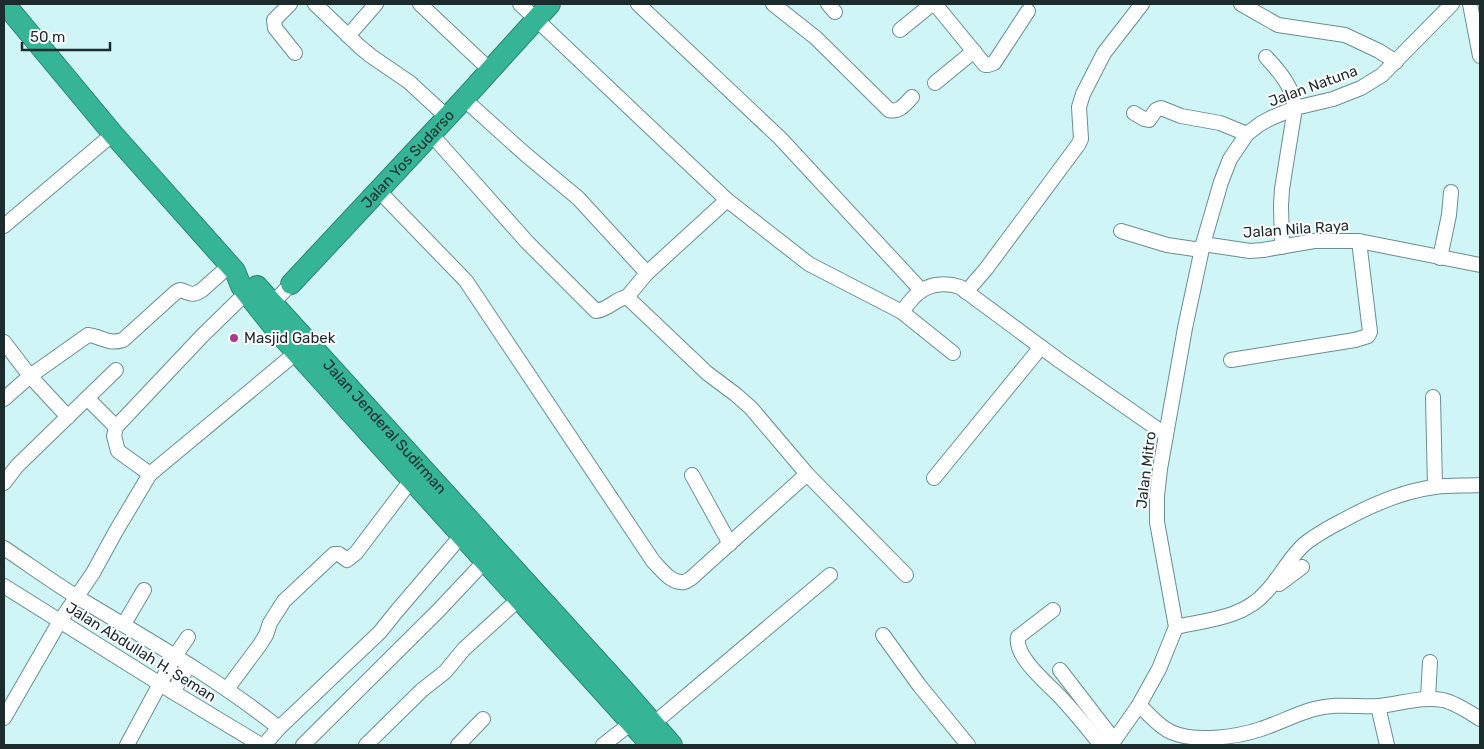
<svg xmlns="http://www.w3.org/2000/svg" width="1484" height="749" font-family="Rubik,sans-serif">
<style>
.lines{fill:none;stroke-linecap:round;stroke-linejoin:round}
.minor-casing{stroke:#6b8e90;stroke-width:16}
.highway-casing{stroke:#2c8571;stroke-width:22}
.minor{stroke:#fff;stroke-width:14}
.highway{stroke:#35b596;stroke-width:20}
.poi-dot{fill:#ad378e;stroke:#fff;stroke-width:2}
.labels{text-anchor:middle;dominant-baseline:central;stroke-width:4;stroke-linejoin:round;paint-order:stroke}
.street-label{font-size:15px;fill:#1c2b2c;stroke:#fff}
.poi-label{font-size:15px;fill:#1c2b2c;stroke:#fff;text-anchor:start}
</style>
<rect width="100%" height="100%" fill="#cff5f7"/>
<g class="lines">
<g class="minor-casing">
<g id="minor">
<path d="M290 4 274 20 275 28 295 53"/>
<path d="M315 4 360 47 371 56 409 82 447 117"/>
<path d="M420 4 490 70"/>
<path d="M520 4 727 200 809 264 902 312 953 353"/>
<path d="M638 4 780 138 921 290"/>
<path d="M773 4 816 38 889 110C899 113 905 104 912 97"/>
<path d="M828 4 835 12"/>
<path d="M935 4 985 65H988L994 63 1028 11"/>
<path d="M1241 4 1278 25 1345 35 1379 51 1396 62"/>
<path d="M1470 4 1480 56"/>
<path d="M900 30 932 4"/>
<path d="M348 36 376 4"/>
<path d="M1266 57C1280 72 1293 87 1295 108L1282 189 1281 205 1282 247"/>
<path d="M935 83 974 51"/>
<path d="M464 99 525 154 578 198 647 273"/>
<path d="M1134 113 1144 119 1149 120 1156 110 1161 108 1181 116 1220 123 1247 134"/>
<path d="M431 134 527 242 596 311C608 310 615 299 627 297L647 273 727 200"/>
<path d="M379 191 466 281 653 561C661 569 671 584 684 582 689 581 694 576 698 572L807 474"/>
<path d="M4 226 113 134"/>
<path d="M1121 231 1167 245 1201 250"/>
<path d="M1203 244 1250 251 1263 250 1314 241H1359L1480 265"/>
<path d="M1440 258 1449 215 1451 192"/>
<path d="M966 292 986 269 1078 145 1081 139 1079 107 1083 94 1104 53 1142 4"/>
<path d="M627 297 707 373 735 394 751 408 807 474 906 575"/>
<path d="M267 309 291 284"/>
<path d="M902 312C907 305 913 296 921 291 932 283 948 283 960 287L1060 361 1166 435"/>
<path d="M4 342 30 376 4 399"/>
<path d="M1231 360 1355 340 1368 336 1370 332 1359 241"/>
<path d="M1433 397 1435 487"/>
<path d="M87 398 116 427"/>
<path d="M68 417 30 376 88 335C101 336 107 345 123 340L176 292 180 290C191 293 191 297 202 290L230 265"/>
<path d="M150 474 118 451 114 436 116 427 202 336 246 293"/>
<path d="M692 475 730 544"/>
<path d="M934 478 1041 347"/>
<path d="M4 483 17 466 116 370"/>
<path d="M4 548C31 566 58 586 87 603 152 642 219 680 279 728"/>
<path d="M1279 584 1302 567"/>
<path d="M4 586 173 692 261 745"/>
<path d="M1053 610 1018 637C1014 658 1051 686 1064 701 1077 715 1089 730 1101 745"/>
<path d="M124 624 144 590"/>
<path d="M1176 627C1207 620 1244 618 1266 592 1280 578 1291 554 1307 542 1318 534 1330 527 1342 521 1371 505 1402 491 1435 487 1450 485 1465 486 1480 485"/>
<path d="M883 635 919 685 968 745"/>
<path d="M1060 670 1114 740"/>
<path d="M227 689 259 646 266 635 270 623 284 601 334 554H339L347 560 356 553 412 479"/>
<path d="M173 692 189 665"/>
<path d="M1428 698 1430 662"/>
<path d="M1139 705C1149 714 1159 727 1171 732 1195 743 1237 737 1261 729 1279 723 1296 714 1314 709 1336 703 1357 707 1379 706 1400 704 1422 696 1443 700 1456 703 1469 712 1480 719"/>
<path d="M1378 706 1387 745"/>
<path d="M4 718 60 621 93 573 116 531 150 474 297 352"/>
<path d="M653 724 830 575"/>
<path d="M127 745 175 656 188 637"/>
<path d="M264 745 279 728 380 632 396 612 461 536"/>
<path d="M303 745 438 611 485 561"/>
<path d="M366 745 422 690 445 672 464 649 519 599"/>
<path d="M458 745 483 719"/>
<path d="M603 745 630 724"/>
<path d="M1111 745 1139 705 1159 669 1176 627 1157 522V496L1160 469 1185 328 1203 244 1221 182 1230 159 1247 134 1260 124 1271 118 1295 108 1333 99 1361 88 1382 75 1452 4"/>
</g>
</g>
<g class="highway-casing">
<g id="highway">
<path d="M5 4 113 134 235 271 241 286 276 330 651 745"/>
<path id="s1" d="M291 284 464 99 550 4"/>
<path id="s2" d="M257 286 623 689 672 745"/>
</g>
</g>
<use href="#minor" class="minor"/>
<use href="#highway" class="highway"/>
</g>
<circle class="poi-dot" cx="234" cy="338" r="5"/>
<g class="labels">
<g class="street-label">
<text transform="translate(1313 86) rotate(-20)">Jalan Natuna</text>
<text stroke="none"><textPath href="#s1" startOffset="171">Jalan Yos Sudarso</textPath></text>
<text transform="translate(1296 229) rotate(-4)">Jalan Nila Raya</text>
<text stroke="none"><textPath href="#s2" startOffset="190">Jalan Jenderal Sudirman</textPath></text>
<text transform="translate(1146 470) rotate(-83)">Jalan Mitro</text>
<text transform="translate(141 652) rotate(32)">Jalan Abdullah H. Seman</text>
</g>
<g class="poi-label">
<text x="244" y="338">Masjid Gabek</text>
</g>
</g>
<rect width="1484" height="749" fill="none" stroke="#1c2b2c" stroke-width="10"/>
<path d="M22 42v8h88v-8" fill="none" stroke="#1c2b2c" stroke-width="2.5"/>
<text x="30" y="42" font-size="15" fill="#1c2b2c" stroke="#ffffff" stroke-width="4" paint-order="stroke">50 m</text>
</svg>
